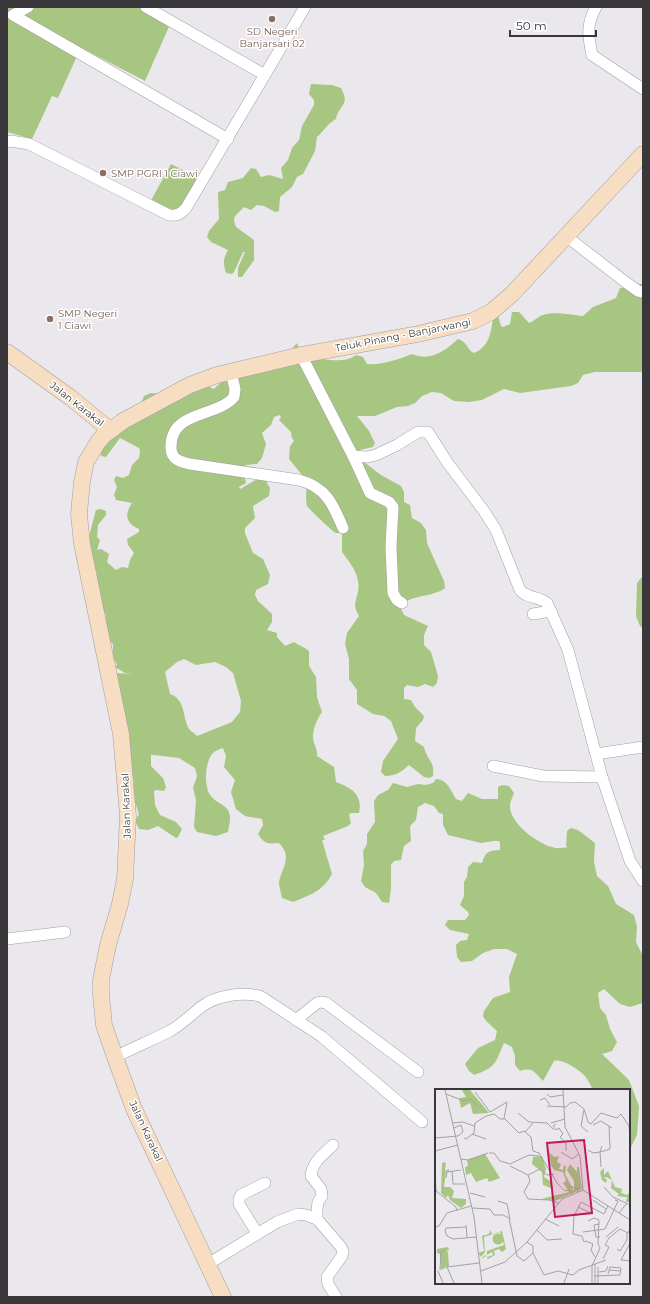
<svg xmlns="http://www.w3.org/2000/svg" width="650" height="1304" font-family="Montserrat,sans-serif">
<style>
.green{fill:#a6c682;fill-rule:evenodd}
.lines{fill:none;stroke-linecap:round;stroke-linejoin:round}
.minor-casing{stroke:#a29fa3;stroke-width:12}
.secondary-casing{stroke:#a29fa3;stroke-width:17}
.minor{stroke:#fff;stroke-width:11}
.secondary{stroke:#f7ddc2;stroke-width:16}
.education-dot{fill:#8d6e63;stroke:#fff;stroke-width:1.5}
.labels{text-anchor:middle;dominant-baseline:central;stroke-width:3;stroke-linejoin:round;paint-order:stroke}
.education-label{font-size:10px;fill:#785e54;stroke:#fff;text-anchor:start}
.street-label{font-size:10px;fill:#393739;stroke:#fff}
.inset-road{fill:none;stroke:#a4a1a5;stroke-width:1}
.view{fill:#c2185b;fill-opacity:0.15;stroke:#c2185b;stroke-width:2}
.inset-edge{fill:none;stroke:#393739;stroke-width:2}
</style>
<rect width="100%" height="100%" fill="#ebe8ed"/>
<g class="green">
<path d="M7 7H148L172 20 145 81 68 41 77 56 58 98 52 96 32 139 7 132Z"/>
<path d="M311 84 332 85 341 88C351 106 338 105 336 119 328 123 324 131 317 137L315 151 303 174 297 177 292 187 280 197 279 211 275 212 264 206 257 205 251 210 244 207 235 216 234 221 236 227 254 240V260L242 277H238V268L245 252H243L234 272 232 274 226 273C223 263 223 259 228 250L211 242 207 237 209 231 219 219 218 192 225 190 228 182 243 178 251 168 256 169 261 177 269 175 283 179 281 168 288 160 292 148 299 140 302 126 314 105V100L309 94Z"/>
<path d="M171 164 199 178 188 199 176 213 149 204Z"/>
<path d="M636 284H643V370L641 372H595L583 375 578 383 571 386 520 393 504 389 482 400 469 402 454 401 441 393 432 392 422 396 415 403 408 406 397 407 375 416H357L369 431 375 443 373 447 360 450V459L381 475 401 486 404 492V502L410 505 412 518 421 523 426 530 427 543 444 581 445 588C432 598 411 594 400 606L404 615 428 626 424 635V645L431 652 438 676 437 683 433 687 425 684 418 687 407 685 404 688V699L411 700 415 707 424 716 423 720 416 728 415 741 424 747C427 761 435 760 433 776L429 778 424 777 409 765C401 772 396 776 385 776L381 772 383 761 398 739 391 721 384 716 373 714 357 704V690L349 679V659L345 644 347 633 359 616C353 605 355 604 358 592 361 576 351 564 342 552V533C341 533 337 533 336 533 334 533 308 508 307 506 305 498 307 489 307 481L289 459 290 446 294 441 292 438 291 432 279 420 281 417 279 415 274 417 271 425 262 433 266 444 262 458 257 464 246 465 243 469 246 483 239 487 240 489 259 478 267 480V483L270 488 269 496 253 506 255 518 245 528V533L253 553 263 559 270 575 268 584 256 590 255 595 258 601 272 614V622L267 630 277 633V637L285 646 294 642C299 646 305 647 309 651V666L316 677 317 697 322 712C316 721 311 732 314 743 316 748 317 750 317 756L334 767 336 782C352 788 363 795 359 813H351L349 815 351 823 348 826 323 836 325 840H322L332 874C323 891 310 895 293 902L282 898C281 893 279 887 279 882 282 867 293 857 279 843 268 844 264 844 258 834L263 825 262 819 245 816 236 809 231 792 235 780 224 767 226 756 223 748C220 749 217 750 214 752 205 759 203 787 211 796 215 802 224 804 228 810 232 817 229 825 228 832L216 836 197 832 194 827 196 800 193 788 197 776 195 768 179 758 154 755H151V766L163 778 166 787 164 791 156 790 154 791 155 805 160 815 176 822 182 829 178 837 176 838 158 826 148 830 139 829 135 821 139 814 132 793 134 782 133 778 115 673 134 674 125 673 115 667 117 665 113 657V644L109 640 105 633 106 615 99 602 97 585V574L90 553 88 540 96 510 100 509 106 511V515L98 525 97 537 100 540 97 550 101 549 109 554 107 562 116 570 122 567 128 568 130 560 134 553 128 545 127 539 139 532V529C126 523 124 515 132 503L116 500 114 495 117 487 114 480 116 476 123 478 129 475 132 465 139 458 140 451 139 448 120 438 106 457 101 456 103 435 123 421 116 415 121 413 143 412 142 401 144 396 151 393 160 394 202 384 214 389C230 374 234 374 255 374L263 364 291 350 297 343 301 355C318 357 341 366 356 355L363 357 367 364C383 365 397 360 412 354 431 362 444 351 458 339 469 343 466 349 474 353 489 347 491 333 493 318L498 315 501 326 503 327 510 324 512 312H519L529 323C535 321 538 316 543 315 553 311 572 315 583 316L593 307 616 298 620 288 633 287ZM184 659 196 665 215 662 226 667 233 673 241 701 240 712 232 722 197 736C195 734 192 732 190 730 182 720 187 700 170 694L165 672 177 662Z"/>
<path d="M643 577V628L640 626 636 616 637 583 641 578Z"/>
<path d="M436 779C447 779 451 791 456 799L462 801 468 793 482 799H498V787L502 785 509 786 514 793C513 797 510 801 510 805 509 823 537 843 552 847 557 849 563 848 568 847L566 846 567 831 571 828 578 830 595 843 594 862 597 876 608 886 616 904 634 915 637 927 636 942 643 956V1003L630 1007 620 1004 604 989 598 993 600 1008 606 1015 610 1029 617 1042 612 1051 602 1054 629 1080 639 1106 637 1135 630 1149 629 1090H593C591 1086 588 1080 585 1076 579 1070 562 1058 554 1061L543 1081C534 1072 533 1067 520 1071L515 1065V1056L512 1047 504 1043C495 1063 497 1067 474 1075L469 1071 465 1064 478 1048 495 1040 497 1031 486 1021 483 1016 484 1011 493 998 510 992 509 977 517 954 507 949H494L483 953 472 961 461 962 457 957 456 945 460 941 467 940 469 934 450 930 445 925 448 920H465L469 915 468 912 460 905 464 896V882L467 877 468 867 473 862 482 863C486 851 488 851 500 850V844L499 841H494L481 843 448 835 443 825V814L439 813 434 806 425 803 418 807 416 820 410 826 411 841 404 846 401 860 394 861 391 865V888L389 903 382 902 376 893 365 887 361 881 364 865 363 851 367 844V834L375 822 374 801 378 795 388 790 393 783 407 787 418 784 426 785 433 783Z"/>
</g>
<g class="lines">
<g class="minor-casing">
<g id="minor">
<path d="M28 7 13 15 228 139"/>
<path d="M146 7 265 75"/>
<path d="M596 7C586 25 588 36 592 55L643 89"/>
<path d="M7 142 11 141 29 144 169 215C177 216 181 214 186 208L305 7"/>
<path d="M566 236 624 281 638 291 643 292"/>
<path d="M301 355 353 456 367 457 376 455 397 445 418 432H428L447 462 484 511 496 530 520 590C527 599 539 596 547 603L568 650 602 777 630 861 643 881"/>
<path d="M231 372 235 389 234 397C216 418 170 410 171 448 171 459 180 462 190 464L299 480C326 487 333 504 343 528"/>
<path d="M353 456 370 493 389 502 393 507 391 547 393 593 397 600 402 603"/>
<path d="M533 614 551 611"/>
<path d="M596 754 643 747"/>
<path d="M493 766 543 776 602 777"/>
<path d="M7 939 65 932"/>
<path d="M296 1020 317 1003 321 1002 326 1003 418 1072"/>
<path d="M115 1057C133 1048 152 1040 170 1031 182 1024 191 1015 201 1007 216 995 242 992 260 996L321 1036 422 1122"/>
<path d="M317 1219V1210L318 1202 322 1196 321 1189 311 1176C312 1162 324 1154 333 1145"/>
<path d="M257 1233 239 1204V1199L241 1195 265 1183"/>
<path d="M208 1264 277 1222 298 1214 306 1215 317 1219 341 1247 343 1252 342 1256 327 1277 328 1284 336 1297"/>
</g>
</g>
<g class="secondary-casing">
<g id="secondary">
<path d="M7 352 71 398 110 430"/>
<path d="M223 1297 134 1109 115 1057 104 1025 101 995V980L108 945 120 904 125 879 128 816 121 734 82 544 79 515 80 502 82 482 86 462 98 442 104 435 123 421 190 385 217 375 301 355 418 334 473 321 491 312 512 294 643 154"/>
</g>
</g>
<use href="#minor" class="minor"/>
<use href="#secondary" class="secondary"/>
</g>
<g class="education-dot">
<circle cx="272" cy="19" r="4"/>
<circle cx="103" cy="173" r="4"/>
<circle cx="50" cy="319" r="4"/>
</g>
<g class="labels">
<g class="education-label">
<text x="272" y="31" text-anchor="middle">SD Negeri<tspan x="272" dy="12">Banjarsari 02</tspan></text>
<text x="111" y="173">SMP PGRI 1 Ciawi</text>
<text x="58" y="313">SMP Negeri<tspan x="58" dy="12">1 Ciawi</tspan></text>
</g>
<g class="street-label">
<text transform="translate(403 335) rotate(-11)">Teluk Pinang - Banjarwangi</text>
<text transform="translate(77 404) rotate(38)">Jalan Karakal</text>
<text transform="translate(126 806) rotate(-92)">Jalan Karakal</text>
<text transform="translate(146 1131) rotate(65)">Jalan Karakal</text>
</g>
</g>
<g transform="translate(435 1089)">
<rect width="195" height="195" fill="#ebe8ed"/>
<path d="M27 1H35L54 24 38 25 35 14 26 19 24 9 31 8ZM114 63 119 68 124 67 122 73 126 75 124 80 128 81 129 76 131 77 130 85 139 102V92L132 81 135 75 142 83V78H144L147 100 120 112 106 110 134 103 128 94 131 92 128 83 119 81 116 76ZM50 65 65 89 54 93 52 89 41 93 36 84 31 86 30 78 33 77 32 71ZM107 67 111 80 109 88 117 93 116 99 108 96 107 83 97 75 98 68ZM11 73 10 82 14 80V82L11 83 9 98H15L19 102 17 109 31 110V115L26 119 15 111 13 106 11 109 6 104 7 74ZM169 79V86L173 82 180 98 187 100 186 104 192 106 195 103V113H191L192 108 182 107 184 105 176 99 177 91 171 88H169L172 91 171 94 167 91 165 83ZM55 141 57 145 67 142 71 160 67 163 64 160 59 162 60 166 53 170 51 167 45 171 50 166 52 168 58 166 57 163 52 166V162L69 156 65 143 49 148 50 163 46 168 43 164 49 162 47 147 54 145ZM57.5 150a5.5 5.5 0 1 1 11 0a5.5 5.5 0 1 1-11 0ZM13 158 14 161 11 162 13 163 14 177 6 181 5 165 2 164V160Z" fill="#a6c682"/>
<path class="inset-road" d="M10 1 39 128 47 194M128 1 130 38 145 67 148 101M40 3 55 23 72 13 69 30M11 5 29 12 36 10 42 18M112 5 115 8 128 6M105 11 110 9 115 16M112 17 131 18 135 14 140 13 149 20 153 33 156 35 166 24 182 29 186 25 194 37 195 50M149 21 146 37 153 43M83 24 94 33 112 34 119 41M18 34 28 33 39 37M116 34 130 30M121 35 118 37 121 41 124 39 128 45 125 48 131 54V62M158 36 166 32 177 39M90 43 98 34M37 45 51 50M0 49 23 47 28 43 26 36 19 39M29 49 31 50 39 44 40 34 51 27 59 25 65 30H70L84 44 89 42 96 48 98 62 104 64 122 94 130 102 134 101 138 106M167 57 165 63 175 60 174 37M153 61 158 64 165 63 166 78M0 62 23 56M126 63 137 70 144 65M54 64H59L65 72 75 75 94 66 104 67M26 70 33 71 53 64M75 77 93 86 105 80 112 86 119 85M0 81 1 102 21 118 22 122M17 82 18 95H30M93 86 95 92 89 103 93 110 114 111 123 114M11 89 12 83 26 81M134 97 144 100 142 103M169 98 178 108 195 116M148 101 195 131M35 104 50 108M158 111 171 120M63 112 72 115 75 130M37 119 55 120 59 126H68L74 129 82 167 89 172 98 164M179 121 183 112 180 111M184 124 192 114M139 126 156 124 143 118M110 130 124 137M153 132 159 129 164 131M164 135 159 136 161 148H165M31 136 32 148M0 138 4 137 12 124 36 117M31 138 11 139 10 142 12 147 18 150 41 148M102 141 112 151 127 150M148 143 170 140 179 121M171 148 183 138M92 153 98 157V164L109 186 123 182 138 186 144 181 171 171M195 154 186 171 195 172M182 160 185 162 192 151V144M160 168 156 161 158 155 151 152 149 153 147 147 138 145 139 127 146 113 169 125 173 117M168 170 174 158 170 156 174 149 185 140 193 144 195 140M5 181 6 163 10 162M174 181 186 182M3 182 8 194M46 182 70 173 92 153 127 110 148 101M164 183 171 182 173 177M159 187 185 186 186 179 175 178 173 185M19 194 12 178 44 174M129 194 134 180M157 194V177L165 159 163 155 164 131M160 194V175M163 194V178"/>
<path class="view" d="M149 51 157 124 120 128 112 54Z"/>
<rect width="195" height="195" class="inset-edge"/>
</g>
<rect width="650" height="1304" fill="none" stroke="#393739" stroke-width="16"/>
<path d="M510 30v6h86v-6" fill="none" stroke="#393739" stroke-width="2"/>
<text x="516" y="30" font-size="12" fill="#393739" stroke="#ffffff" stroke-width="3" paint-order="stroke">50 m</text>
</svg>
